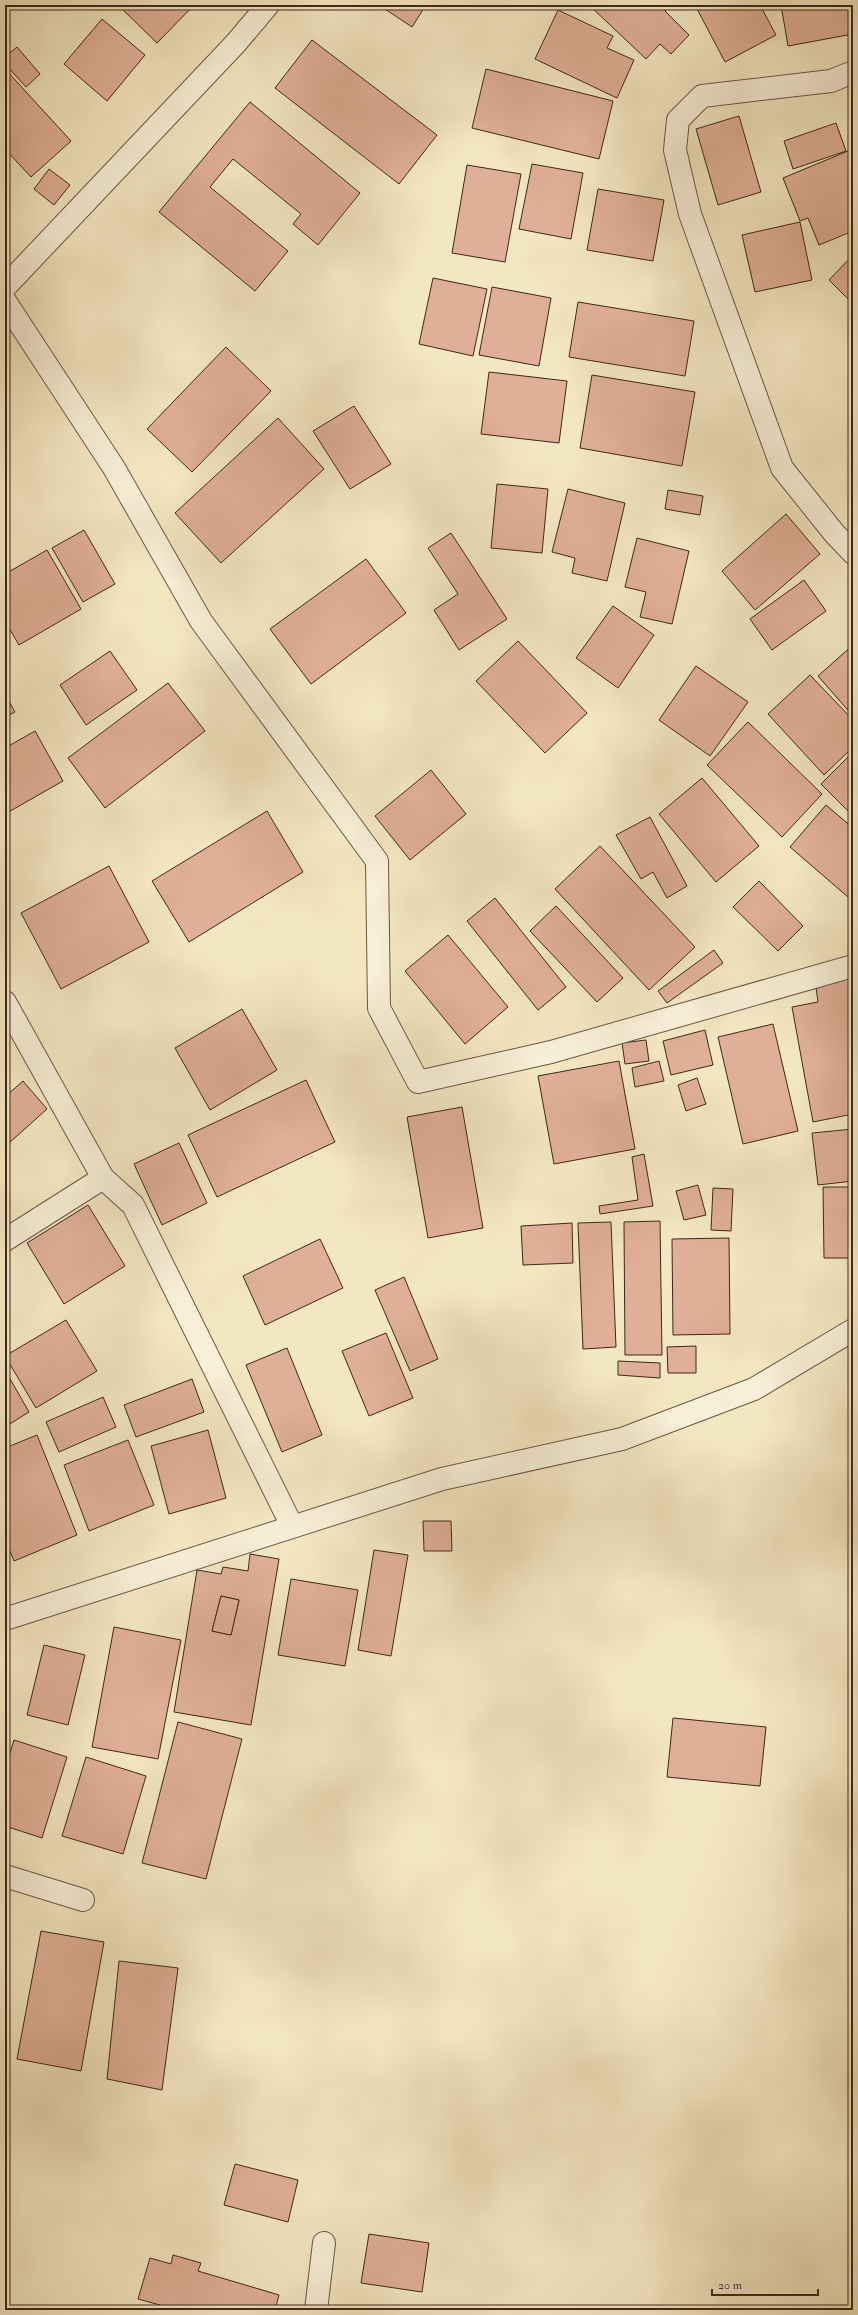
<svg xmlns="http://www.w3.org/2000/svg" width="858" height="2315" font-family="'IM FELL Double Pica',serif">
<style>
.building{fill:#e0af97;stroke:#41261a;fill-rule:evenodd}
.lines{fill:none;stroke-linecap:round;stroke-linejoin:round}
.minor-casing{stroke:#6e5644;stroke-width:24}
.minor{stroke:#f7efd7;stroke-width:22}
</style>
<rect width="100%" height="100%" fill="#f3e7c2"/>
<filter id="stains"><feTurbulence type="fractalNoise" baseFrequency=".005" numOctaves="4"/><feColorMatrix values="0 0 0 0 .2 0 0 0 0 .09 0 0 0 0 .02 0 0 0 .5 -.17"/></filter>
<radialGradient id="worn" r=".72"><stop offset=".6" stop-color="#630" stop-opacity="0"/><stop offset="1" stop-color="#630" stop-opacity=".3"/></radialGradient>
<g class="building">
<path d="M118 5H194L157 43Z"/>
<path d="M379 5H426L412 27Z"/>
<path d="M480 5H489L486 9Z"/>
<path d="M589 5H670L665 11 689 35 671 54 660 44 646 59Z"/>
<path d="M695 5H760L776 35 725 62Z"/>
<path d="M781 5H848L853 34 788 46Z"/>
<path d="M558 10 613 36 607 48 634 60 617 98 535 59Z"/>
<path d="M102 19 145 55 107 101 64 64Z"/>
<path d="M312 40 437 135 399 184 275 88Z"/>
<path d="M17 47 40 74 26 87 5 64V57Z"/>
<path d="M5 69 71 141 31 177 5 149Z"/>
<path d="M486 69 613 101 599 159 472 128Z"/>
<path d="M250 102 360 193 318 245 293 224 301 214 233 159 210 187 288 251 255 291 159 212Z"/>
<path d="M739 116 761 192 718 205 696 129Z"/>
<path d="M836 123 846 151 793 169 784 141Z"/>
<path d="M848 151 853 164V231L819 245 808 218 800 221 783 178Z"/>
<path d="M532 164 583 173 571 239 519 229Z"/>
<path d="M467 165 521 174 505 262 452 253Z"/>
<path d="M49 169 70 185 54 205 34 189Z"/>
<path d="M598 189 664 200 653 261 587 250Z"/>
<path d="M800 222 812 280 755 292 742 235Z"/>
<path d="M853 255V304L829 280Z"/>
<path d="M433 278 487 289 473 356 419 344Z"/>
<path d="M492 287 551 298 539 366 479 355Z"/>
<path d="M578 302 694 321 685 376 569 357Z"/>
<path d="M226 347 271 391 192 472 147 429Z"/>
<path d="M489 372 567 381 559 443 481 434Z"/>
<path d="M592 375 695 392 682 466 580 448Z"/>
<path d="M354 406 391 464 350 489 313 431Z"/>
<path d="M278 418 324 469 221 563 175 513Z"/>
<path d="M497 484 548 489 542 553 491 548Z"/>
<path d="M568 489 625 503 607 581 572 573 575 558 552 552Z"/>
<path d="M668 490 703 496 700 515 665 509Z"/>
<path d="M786 514 820 554 755 610 722 571Z"/>
<path d="M84 530 115 584 83 602 52 548Z"/>
<path d="M451 533 507 619 459 650 434 610 458 594 428 548Z"/>
<path d="M637 538 689 551 672 624 640 617 646 592 625 587Z"/>
<path d="M47 550 81 609 19 645 5 621V574Z"/>
<path d="M366 559 406 613 311 684 270 629Z"/>
<path d="M804 580 826 611 772 650 750 619Z"/>
<path d="M613 606 654 635 618 688 576 658Z"/>
<path d="M518 641 587 713 545 753 476 681Z"/>
<path d="M853 645V716L818 676Z"/>
<path d="M110 651 137 690 86 725 60 685Z"/>
<path d="M696 666 748 702 710 756 659 720Z"/>
<path d="M810 675 853 720V747L824 775 768 714Z"/>
<path d="M168 683 205 731 105 808 68 758Z"/>
<path d="M5 694 15 712 5 717Z"/>
<path d="M748 722 822 794 782 837 707 765Z"/>
<path d="M35 731 63 781 5 814V748Z"/>
<path d="M853 752V806L848 811 821 784Z"/>
<path d="M431 770 466 814 410 860 375 816Z"/>
<path d="M702 778 759 846 716 882 659 814Z"/>
<path d="M826 805 853 828V891L848 897 790 847Z"/>
<path d="M267 811 303 872 189 942 152 881Z"/>
<path d="M650 817 687 886 667 898 653 872 641 879 616 835Z"/>
<path d="M600 846 695 947 649 990 555 889Z"/>
<path d="M109 866 149 942 61 989 21 913Z"/>
<path d="M759 881 803 926 778 951 733 907Z"/>
<path d="M495 898 566 987 538 1010 467 921Z"/>
<path d="M556 906 623 978 597 1002 530 931Z"/>
<path d="M448 935 508 1007 465 1044 405 971Z"/>
<path d="M714 950 723 963 667 1003 658 991Z"/>
<path d="M853 973V1114L813 1122 792 1007 818 1002 815 980Z"/>
<path d="M242 1009 277 1070 210 1110 175 1048Z"/>
<path d="M773 1024 798 1131 743 1144 718 1037Z"/>
<path d="M705 1030 713 1065 671 1075 663 1041Z"/>
<path d="M646 1040 649 1061 625 1064 622 1043Z"/>
<path d="M619 1061 635 1149 554 1164 538 1076Z"/>
<path d="M659 1061 664 1081 635 1087 632 1068Z"/>
<path d="M697 1078 706 1104 686 1111 678 1085Z"/>
<path d="M306 1080 335 1142 217 1197 188 1135Z"/>
<path d="M23 1081 47 1109 8 1144 5 1140V1097Z"/>
<path d="M462 1107 483 1228 428 1238 407 1117Z"/>
<path d="M853 1129V1181L818 1185 812 1133Z"/>
<path d="M179 1143 207 1203 162 1225 134 1164Z"/>
<path d="M644 1154 653 1206 600 1214 599 1206 638 1200 632 1157Z"/>
<path d="M698 1185 706 1215 684 1220 676 1191Z"/>
<path d="M823 1187H853V1258H824Z"/>
<path d="M713 1188 733 1189 731 1231 711 1230Z"/>
<path d="M88 1205 125 1266 64 1304 27 1243Z"/>
<path d="M660 1221 662 1355H625L624 1222Z"/>
<path d="M611 1222 616 1347 583 1349 578 1223Z"/>
<path d="M572 1223 573 1263 523 1265 521 1226Z"/>
<path d="M729 1238 730 1334 673 1335 672 1239Z"/>
<path d="M320 1239 343 1288 265 1325 243 1276Z"/>
<path d="M404 1277 438 1359 410 1371 375 1290Z"/>
<path d="M66 1320 97 1371 36 1408 5 1356Z"/>
<path d="M386 1333 413 1398 369 1416 342 1351Z"/>
<path d="M696 1346V1373H668L667 1347Z"/>
<path d="M287 1348 322 1435 282 1452 246 1365Z"/>
<path d="M618 1361 660 1363V1378L618 1375Z"/>
<path d="M5 1370 29 1412 5 1427Z"/>
<path d="M192 1379 204 1412 136 1437 124 1405Z"/>
<path d="M103 1397 116 1427 59 1452 46 1422Z"/>
<path d="M208 1430 226 1498 169 1514 151 1446Z"/>
<path d="M37 1435 77 1535 14 1561 5 1539V1448Z"/>
<path d="M128 1440 154 1505 89 1531 64 1465Z"/>
<path d="M423 1521H451L452 1551H424Z"/>
<path d="M374 1550 408 1555 391 1656 358 1650Z"/>
<path d="M250 1554 279 1559 251 1725 174 1712 197 1570 221 1574 223 1567 248 1571ZM221 1596 239 1600 231 1635 212 1631Z"/>
<path d="M291 1579 358 1590 345 1666 278 1655Z"/>
<path d="M221 1596 239 1600 231 1635 212 1631Z"/>
<path d="M114 1627 181 1640 158 1759 92 1747Z"/>
<path d="M44 1645 85 1655 68 1725 27 1715Z"/>
<path d="M673 1718 766 1727 760 1786 667 1777Z"/>
<path d="M178 1722 242 1739 206 1879 142 1863Z"/>
<path d="M14 1740 67 1757 42 1838 5 1826V1769Z"/>
<path d="M86 1757 146 1776 123 1854 62 1836Z"/>
<path d="M5 1908 8 1909 5 1922Z"/>
<path d="M41 1931 104 1942 81 2071 17 2059Z"/>
<path d="M119 1961 178 1968 162 2090 107 2079Z"/>
<path d="M235 2164 298 2180 288 2222 224 2205Z"/>
<path d="M369 2234 429 2243 422 2292 361 2283Z"/>
<path d="M173 2255 201 2263 198 2271 279 2295 275 2310H178L138 2299 150 2258 171 2264Z"/>
</g>
<g class="lines">
<g class="minor-casing">
<g id="minor">
<path d="M853 72 831 81 702 96 678 120 675 150 690 214 782 468 834 533 853 553"/>
<path d="M5 287 236 43 268 5"/>
<path d="M5 301 114 468 201 621 377 861 379 1008 418 1082 551 1052 853 966"/>
<path d="M5 1002 103 1178 133 1205 292 1526"/>
<path d="M5 1240 103 1178"/>
<path d="M5 1619 442 1479 622 1439 754 1389 853 1330"/>
<path d="M5 1876 83 1900"/>
<path d="M316 2310 324 2243"/>
</g>
</g>
<use href="#minor" class="minor"/>
</g>
<rect width="858" height="2315" fill="none" stroke="#f3e7c2" stroke-width="20"/>
<rect x="6" y="6" width="846" height="2303" fill="none" stroke="#41261a" stroke-width="2"/>
<rect x="10" y="10" width="838" height="2295" fill="none" stroke="#41261a"/>
<path d="M712 2289v6h106v-6" fill="none" stroke="#41261a" stroke-width="2"/>
<text x="718" y="2289" font-size="12" fill="#41261a" stroke="#f7efd7" stroke-width="3" paint-order="stroke">20 m</text>
<rect width="100%" height="100%" filter="url(#stains)"/>
<rect width="100%" height="100%" fill="url(#worn)"/>
</svg>
